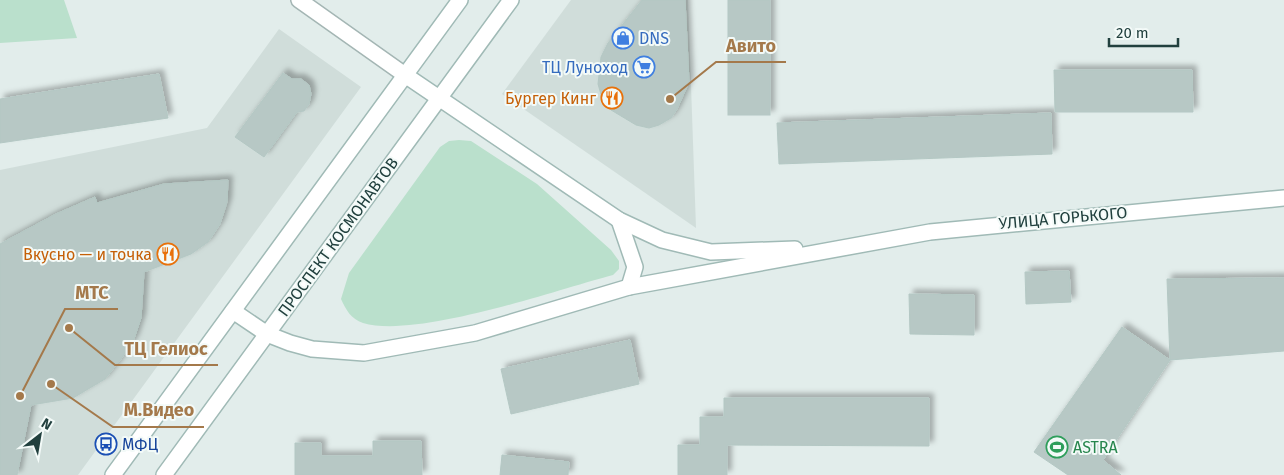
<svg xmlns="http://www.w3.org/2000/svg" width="1284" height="475" font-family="'Fira Sans',sans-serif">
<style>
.built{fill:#d0ddda}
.green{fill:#bae0cc}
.building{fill:#b7c8c5;stroke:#b4c8c4;filter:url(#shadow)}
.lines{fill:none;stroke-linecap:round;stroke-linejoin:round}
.tertiary-casing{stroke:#a4b6b4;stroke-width:18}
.secondary-casing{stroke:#a0bab6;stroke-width:18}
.tertiary{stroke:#fff;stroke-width:15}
.secondary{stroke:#fff;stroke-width:15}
.labels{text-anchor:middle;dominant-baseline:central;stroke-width:4;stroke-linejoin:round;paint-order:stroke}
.shop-label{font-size:16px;fill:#366cbe;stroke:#f3faf8;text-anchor:start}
.food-label{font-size:16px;fill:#c56008;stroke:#f3faf8;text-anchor:end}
.street-label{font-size:16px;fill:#21403e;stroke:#f3faf8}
.transit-label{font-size:16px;fill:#164399;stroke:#f3faf8;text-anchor:start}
.leisure-label{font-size:16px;fill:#27864d;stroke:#f3faf8;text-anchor:start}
.leader{fill:none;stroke:#a4794b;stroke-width:2}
.callout-dot{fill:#a4794b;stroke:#f3faf8;stroke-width:2}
.callout-label{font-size:18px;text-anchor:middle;font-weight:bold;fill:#a4794b;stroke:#f3faf8;stroke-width:4;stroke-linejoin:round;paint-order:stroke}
</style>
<defs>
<filter id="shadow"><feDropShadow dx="4.5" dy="-4.5" stdDeviation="2.5" flood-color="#0004"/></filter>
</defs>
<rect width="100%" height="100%" fill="#e2edeb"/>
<g class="built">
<path d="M571 0H688L696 228 502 94Z"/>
<path d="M279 29 361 87 78 475H0V170L207 128Z"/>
</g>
<g class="green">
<path d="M0 0H64L77 38 0 43Z"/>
<path d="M459 140 471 141 537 184 611 250 619 261V269L613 275C556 290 417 339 363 323 351 319 346 310 341 299L349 273 440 147 449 141Z"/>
</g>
<g class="building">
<path d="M642 0H685L689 82 677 109 671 118 659 125 649 128 636 125 611 110 602 98 598 84 601 57 608 43Z"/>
<rect x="728" y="0" width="42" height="115"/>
<path d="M1054 70H1192L1193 112H1055Z"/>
<path d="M283 73 292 79H301L309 85 311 94 309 104 304 111 297 112 264 157 235 137Z"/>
<path d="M159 74 168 118 0 143V99Z"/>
<path d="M1051 113 1052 154 779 164 777 123Z"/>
<path d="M228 180 227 202 220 224 208 242 191 254 144 272 141 318 134 339 121 359 105 379 73 398 31 405 17 475H0V244L56 214 95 197 97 203 164 184Z"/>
<path d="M1069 271 1071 302 1026 304 1025 272Z"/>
<path d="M1284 278V351L1170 360 1167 279Z"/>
<path d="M909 294 974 295V335L910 334Z"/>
<path d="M1122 327 1170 360 1103 460 1121 475H1068L1034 452Z"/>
<path d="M630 340 639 384 511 414 501 369Z"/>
<path d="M724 398H929V446L727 445V475H678V445H700V417H724Z"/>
<path d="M373 441H421L422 475H295V443H321V456H373Z"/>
<path d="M502 455 569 462 568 475H500Z"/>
</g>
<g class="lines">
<g class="tertiary-casing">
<path id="tertiary" d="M299 0 405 75"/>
</g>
<g class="secondary-casing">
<g id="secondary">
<path d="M405 75 619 220 662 240 711 252 795 249"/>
<path d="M619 220 635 267 629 287"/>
<path d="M233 311 267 334 290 343 312 349 364 353 475 333 629 287 930 232 1284 198"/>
<path d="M113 475 460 0"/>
<path d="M164 475 511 0"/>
</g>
</g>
<use href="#tertiary" class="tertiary"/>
<use href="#secondary" class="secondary"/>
</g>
<defs>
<g id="shop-ring" transform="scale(1.125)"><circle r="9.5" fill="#f3faf8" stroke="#3f7fe0" stroke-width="1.5"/><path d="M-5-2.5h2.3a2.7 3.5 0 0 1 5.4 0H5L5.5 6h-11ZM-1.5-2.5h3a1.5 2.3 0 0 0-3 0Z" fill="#3f7fe0"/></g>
<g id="supermarket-ring" transform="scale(1.125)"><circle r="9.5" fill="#f3faf8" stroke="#3f7fe0" stroke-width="1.5"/><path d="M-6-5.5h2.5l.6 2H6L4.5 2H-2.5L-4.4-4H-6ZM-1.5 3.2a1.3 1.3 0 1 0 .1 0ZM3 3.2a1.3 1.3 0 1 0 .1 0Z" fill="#3f7fe0"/></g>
<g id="restaurant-ring" transform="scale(1.125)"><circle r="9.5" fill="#f3faf8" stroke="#e8710a" stroke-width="1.5"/><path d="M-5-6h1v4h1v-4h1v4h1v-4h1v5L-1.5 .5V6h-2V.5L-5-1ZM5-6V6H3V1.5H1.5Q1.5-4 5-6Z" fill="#e8710a"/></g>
<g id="bus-ring" transform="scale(1.125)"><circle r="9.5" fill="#f3faf8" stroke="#1a4fb4" stroke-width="1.5"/><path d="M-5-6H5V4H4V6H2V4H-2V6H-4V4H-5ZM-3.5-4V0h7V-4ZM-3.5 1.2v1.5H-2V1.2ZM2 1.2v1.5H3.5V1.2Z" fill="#1a4fb4"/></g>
<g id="stadium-ring" transform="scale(1.125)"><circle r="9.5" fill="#f3faf8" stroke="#2e9e5b" stroke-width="1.5"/><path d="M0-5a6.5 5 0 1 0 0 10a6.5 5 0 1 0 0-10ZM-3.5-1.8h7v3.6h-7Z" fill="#2e9e5b"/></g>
</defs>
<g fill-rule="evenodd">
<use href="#shop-ring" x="623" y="38"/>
<use href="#supermarket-ring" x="644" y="67"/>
<use href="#restaurant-ring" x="612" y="98"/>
<use href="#restaurant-ring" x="168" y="254"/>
<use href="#bus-ring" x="106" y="444"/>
<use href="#stadium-ring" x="1057" y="447"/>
</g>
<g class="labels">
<g class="shop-label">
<text x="639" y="38">DNS</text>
<text x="628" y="67" text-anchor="end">ТЦ Луноход</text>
</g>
<g class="food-label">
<text x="596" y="98">Бургер Кинг</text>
<text x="152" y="254">Вкусно — и точка</text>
</g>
<g class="street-label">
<text transform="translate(1063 218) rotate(-5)">УЛИЦА ГОРЬКОГО</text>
<text transform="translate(338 237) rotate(-54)">ПРОСПЕКТ КОСМОНАВТОВ</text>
</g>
<g class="transit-label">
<text x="122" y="444">МФЦ</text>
</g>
<g class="leisure-label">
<text x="1073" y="447">ASTRA</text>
</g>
</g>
<path class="leader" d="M670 99L716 62H786M20 396L65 309H118M69 328L115 365H218M51 384L113 427H204"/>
<g class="callout-dot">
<circle cx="670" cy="99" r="5"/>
<circle cx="20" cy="396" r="5"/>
<circle cx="69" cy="328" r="5"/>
<circle cx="51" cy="384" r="5"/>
</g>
<g class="callout-label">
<text x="751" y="52">Авито</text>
<text x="92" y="299">МТС</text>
<text x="166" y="355">ТЦ Гелиос</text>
<text x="159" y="416">М.Видео</text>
</g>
<g transform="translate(40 435) rotate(31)" stroke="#f3faf8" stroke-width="4" paint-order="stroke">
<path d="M0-4L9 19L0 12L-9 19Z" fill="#21403e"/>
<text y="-8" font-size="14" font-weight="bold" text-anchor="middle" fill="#21403e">N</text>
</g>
<path d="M1109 38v8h69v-8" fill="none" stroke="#21403e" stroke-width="2.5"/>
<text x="1116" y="38" font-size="15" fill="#21403e" stroke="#f3faf8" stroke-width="4" paint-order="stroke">20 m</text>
</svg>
